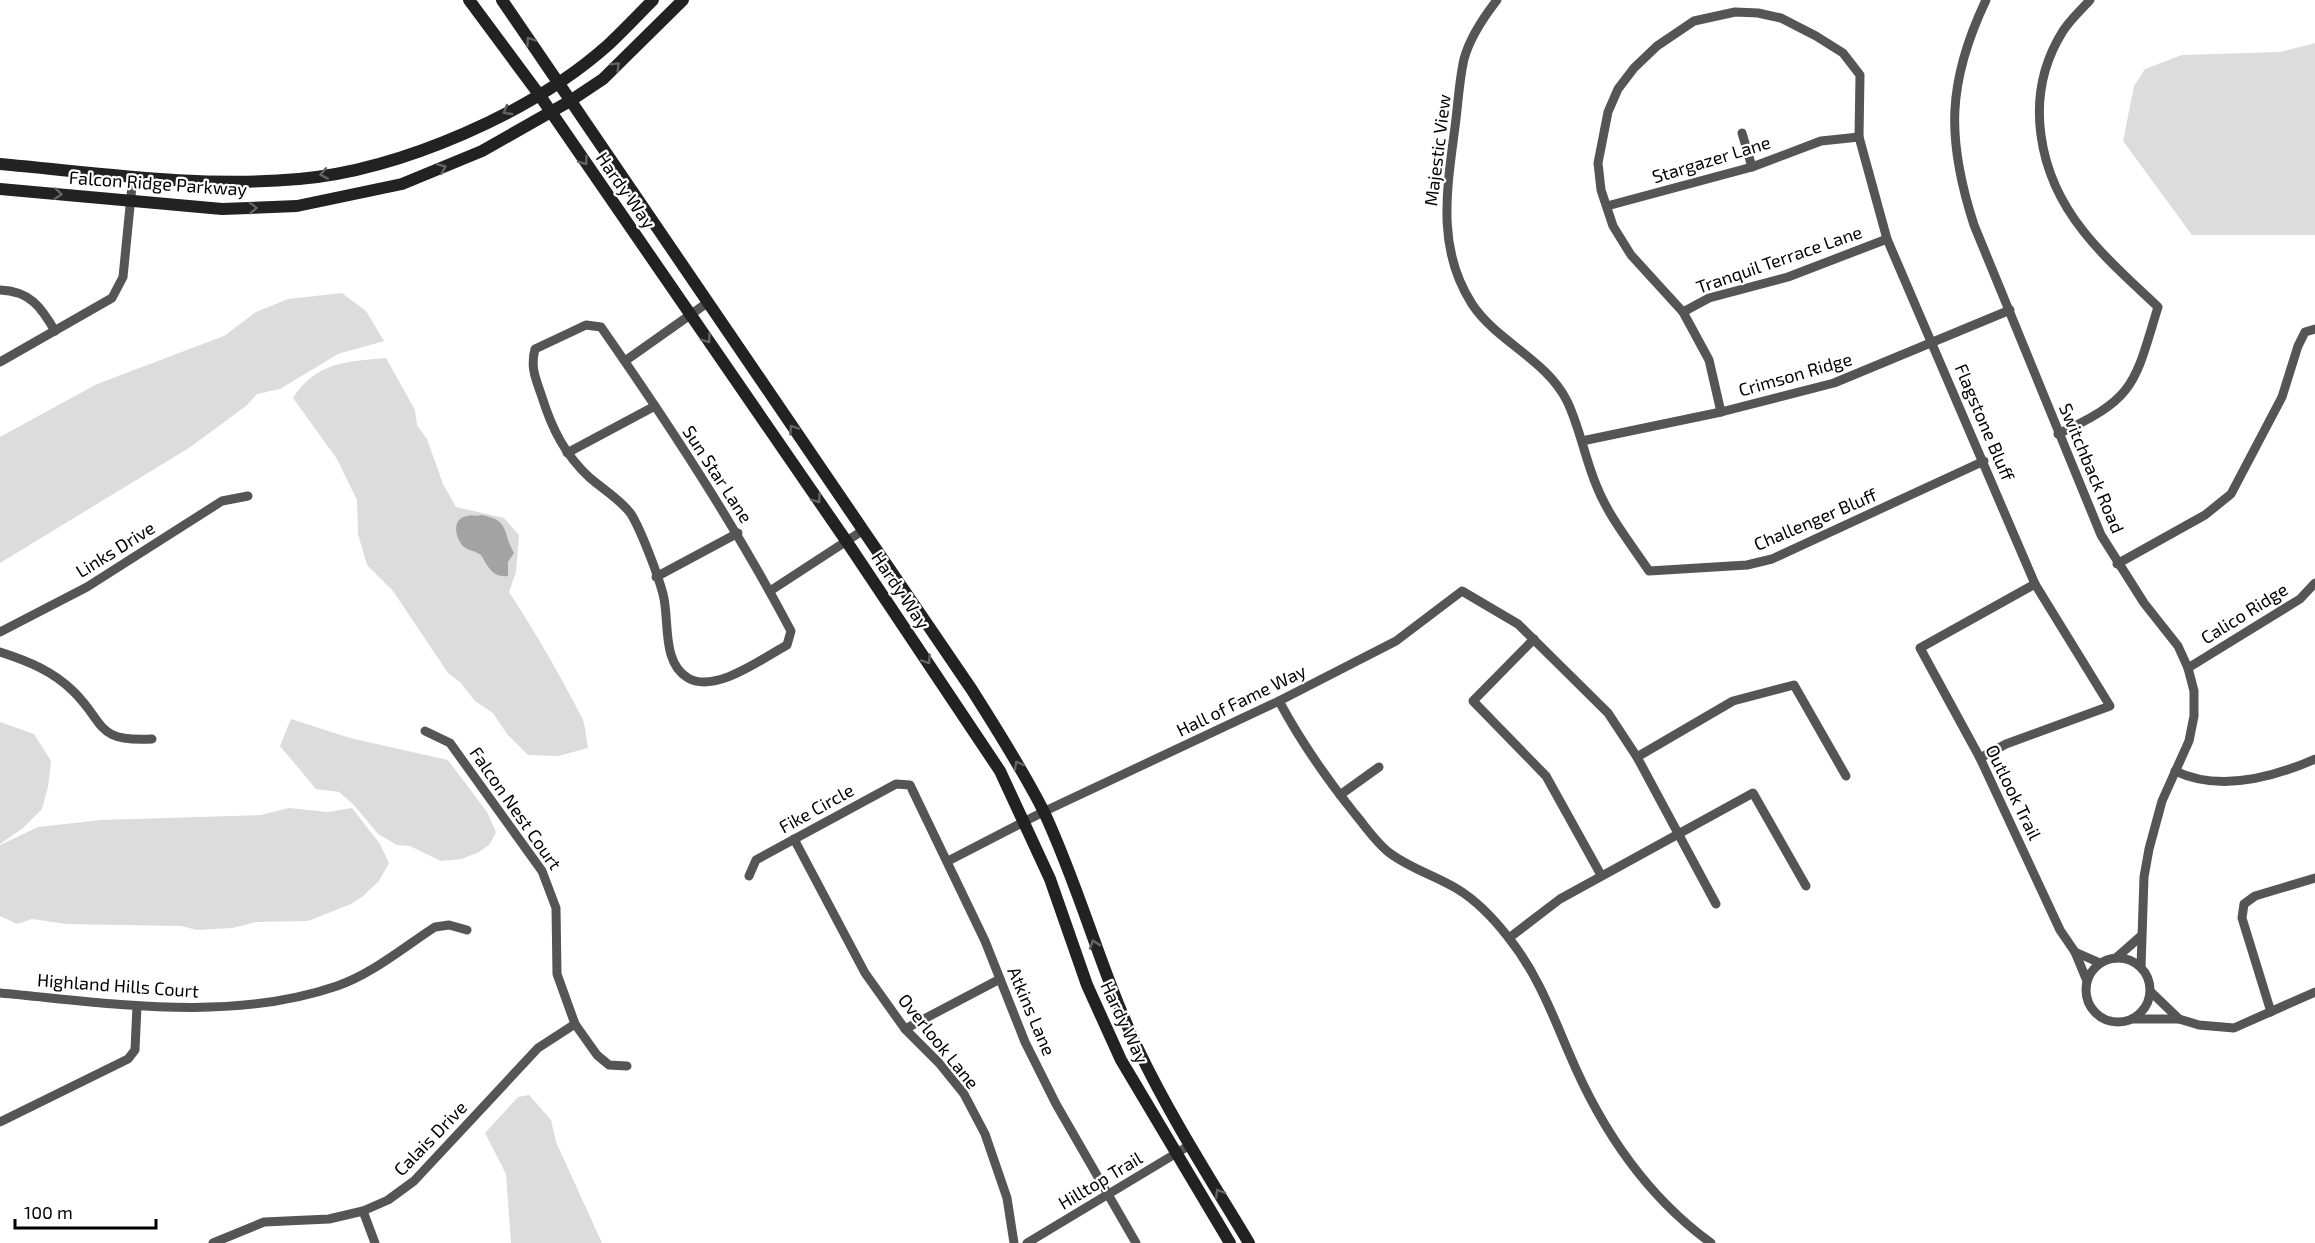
<svg xmlns="http://www.w3.org/2000/svg" width="2315" height="1243" font-family="'Exo 2',sans-serif">
<style>
.green{fill:#dcdcdc}
.water{fill:#a3a3a3}
.lines{fill:none;stroke-linecap:round;stroke-linejoin:round}
.street{stroke:#555;stroke-width:9}
.secondary{stroke:#222;stroke-width:12}
.oneway{stroke:#646464}
.labels{text-anchor:middle;dominant-baseline:central;stroke-width:4.5;stroke-linejoin:round;paint-order:stroke}
.street-label{font-size:18px;fill:#000;stroke:#fff}
</style>
<rect width="100%" height="100%" fill="#fff"/>
<g class="green">
<path d="M2315 43V235H2192L2123 141 2134 86 2145 69 2182 55 2280 52Z"/>
<path d="M342 293 366 311 384 341 338 354 280 389 257 394 246 406 189 448 0 563V437L97 384 224 336 256 312 288 299Z"/>
<path d="M386 358 415 410 417 425 427 439 443 484 456 507 504 518 519 535 516 572 509 592C535 632 559 673 581 716 586 725 586 738 588 748L558 756 528 755 507 734 493 713 475 701 460 682 448 673 393 591 367 565 358 534 357 500 337 459 293 398C317 361 346 362 386 358Z"/>
<path d="M291 719 350 738 448 760 487 812 496 832 490 844 479 852 462 859 441 861 410 846 397 845 378 834 354 805 339 792 316 789 280 746Z"/>
<path d="M0 722 34 734 51 761 48 787 42 809 23 828 0 844Z"/>
<path d="M289 808 328 812 352 808 380 844 389 863 379 881 363 896 351 904 308 921 257 922 232 928 197 930 181 926 66 924 32 919 17 924 0 916V845L38 827 101 820 261 815Z"/>
<path d="M529 1095 551 1120 556 1142 602 1243H511L506 1174 485 1133 518 1097Z"/>
</g>
<path class="water" d="M481 515C511 520 502 533 514 553L508 562V576C493 578 488 567 481 555 476 551 470 551 464 547 455 538 451 519 467 516 472 514 475 517 481 515Z"/>
<g class="lines">
<g class="street">
<path d="M1497 0C1483 18 1470 37 1464 59 1459 81 1458 105 1455 127 1447 189 1436 248 1472 304 1497 342 1546 359 1567 401 1580 428 1585 459 1597 487 1609 517 1631 544 1649 571L1747 565 1772 559 1984 461"/>
<path d="M1986 0C1947 82 1946 139 1974 225L2101 535 2144 603 2178 646 2188 668 2194 691V716L2189 741 2162 801 2149 849 2144 877 2141 967"/>
<path d="M1742 133 1752 167"/>
<path d="M1607 206 1752 167 1821 141 1859 137"/>
<path d="M0 290C30 291 41 307 55 331"/>
<path d="M1683 312 1709 298 1788 277 1887 239"/>
<path d="M586 325 601 327C670 426 735 525 791 631L787 645C763 658 715 694 688 678 661 662 670 620 663 594 658 575 641 530 631 514 621 500 603 489 590 478 565 455 552 429 542 397 536 379 530 368 535 349Z"/>
<path d="M625 361 707 303"/>
<path d="M0 362 112 298 123 277 133 176"/>
<path d="M1721 412 1709 360 1683 312 1631 255 1613 226 1601 190 1598 163 1608 112 1618 89 1634 68 1657 46 1694 21 1735 12 1758 13 1781 18 1816 36 1843 53 1860 75 1859 137 1887 239 2035 584 2110 706 2006 744 1980 758"/>
<path d="M2058 434C2136 398 2134 385 2158 307 2133 283 2106 260 2084 232 2038 175 2022 96 2063 31 2070 20 2081 10 2090 0"/>
<path d="M1582 441 1721 412 1834 383 2010 310"/>
<path d="M567 453 655 406"/>
<path d="M2117 564 2205 515 2231 494 2282 397 2298 346 2305 332 2315 329"/>
<path d="M656 577 738 533"/>
<path d="M2035 584 1920 648 1980 758 2060 930 2075 952 2087 981"/>
<path d="M770 591 862 531"/>
<path d="M0 632 87 587 222 501 248 496"/>
<path d="M1534 639 1473 701 1546 776 1601 875"/>
<path d="M0 652C28 661 53 671 74 692 106 724 95 742 152 739"/>
<path d="M2188 668 2300 599 2315 583"/>
<path d="M1279 701C1301 742 1326 778 1355 814 1366 827 1377 844 1391 854 1413 870 1437 876 1459 890 1478 902 1494 919 1508 937 1537 973 1551 1011 1569 1053 1600 1127 1645 1195 1711 1243"/>
<path d="M425 731 450 743 542 871 556 908 557 974 575 1024 597 1055 609 1065 627 1066"/>
<path d="M1637 757 1733 701 1794 685 1846 776"/>
<path d="M2175 771C2219 792 2272 778 2315 759"/>
<path d="M1340 795 1379 767"/>
<path d="M794 839 865 973 905 1029 939 1063 964 1094 985 1134 1007 1198 1014 1243"/>
<path d="M948 861 1043 812 1279 701 1396 641 1462 591 1518 624 1608 713 1637 757 1716 904"/>
<path d="M749 876 756 860 896 784 910 785 985 941 1025 1042 1056 1104 1136 1243"/>
<path d="M1509 938 1560 899 1753 793 1806 886"/>
<path d="M2075 952 2100 963"/>
<circle cx="2118" cy="990" r="32"/>
<path d="M2116 958 2141 936"/>
<path d="M2151 992 2179 1019"/>
<path d="M0 993C111 1003 229 1023 337 986 372 974 404 947 435 927L449 925 467 930"/>
<path d="M2271 1012 2242 918 2244 904 2255 896 2315 878"/>
<path d="M2134 1019H2179L2199 1025 2234 1028 2315 992"/>
<path d="M905 1029 1000 979"/>
<path d="M0 1122 128 1059 135 1050 137 1006"/>
<path d="M363 1211 375 1243"/>
<path d="M213 1243 264 1222 329 1219 363 1211 388 1200 414 1181 538 1048 575 1024"/>
<path d="M1027 1243 1190 1145"/>
</g>
<g class="secondary">
<path d="M469 0 538 93 847 542 1000 771 1050 879 1087 985 1121 1060 1230 1243"/>
<path d="M502 0 972 690C997 730 1023 770 1044 812 1080 889 1101 972 1138 1049 1170 1116 1211 1180 1249 1243"/>
<path d="M0 164C99 173 200 188 299 179 400 170 532 113 608 45 623 31 638 15 653 0"/>
<path d="M0 189 222 209 297 206 402 184 482 151 570 101 603 79 683 0"/>
</g>
</g>
<defs><path id="oneway-chevron" d="M-2-3.5L2.5 0L-2 3.5" fill="none" stroke-width="1.6" stroke-linecap="round" stroke-linejoin="round" transform="scale(1.5)"/></defs>
<g class="oneway">
<use href="#oneway-chevron" transform="translate(530 41) rotate(-124)"/>
<use href="#oneway-chevron" transform="translate(616 66) rotate(-45)"/>
<use href="#oneway-chevron" transform="translate(507 111) rotate(150)"/>
<use href="#oneway-chevron" transform="translate(584 161) rotate(55)"/>
<use href="#oneway-chevron" transform="translate(442 168) rotate(-23)"/>
<use href="#oneway-chevron" transform="translate(324 174) rotate(169)"/>
<use href="#oneway-chevron" transform="translate(58 194) rotate(6)"/>
<use href="#oneway-chevron" transform="translate(253 208) rotate(-2)"/>
<use href="#oneway-chevron" transform="translate(707 339) rotate(55)"/>
<use href="#oneway-chevron" transform="translate(793 429) rotate(-124)"/>
<use href="#oneway-chevron" transform="translate(817 499) rotate(55)"/>
<use href="#oneway-chevron" transform="translate(927 660) rotate(56)"/>
<use href="#oneway-chevron" transform="translate(1018 765) rotate(-119)"/>
<use href="#oneway-chevron" transform="translate(1094 944) rotate(-109)"/>
<use href="#oneway-chevron" transform="translate(1219 1193) rotate(-121)"/>
</g>
<g class="labels">
<g class="street-label">
<text transform="translate(1437 150) rotate(-83)">Majestic View</text>
<text transform="translate(1711 159) rotate(-17)">Stargazer Lane</text>
<text transform="translate(158 183) rotate(4)">Falcon Ridge Parkway</text>
<text transform="translate(626 190) rotate(55)">Hardy Way</text>
<text transform="translate(1779 259) rotate(-19)">Tranquil Terrace Lane</text>
<text transform="translate(1795 374) rotate(-16)">Crimson Ridge</text>
<text transform="translate(1985 422) rotate(67)">Flagstone Bluff</text>
<text transform="translate(2092 468) rotate(67)">Switchback Road</text>
<text transform="translate(718 474) rotate(57)">Sun Star Lane</text>
<text transform="translate(1815 519) rotate(-23)">Challenger Bluff</text>
<text transform="translate(115 549) rotate(-32)">Links Drive</text>
<text transform="translate(901 590) rotate(56)">Hardy Way</text>
<text transform="translate(2244 613) rotate(-32)">Calico Ridge</text>
<text transform="translate(1241 700) rotate(-26)">Hall of Fame Way</text>
<text transform="translate(2014 792) rotate(64)">Outlook Trail</text>
<text transform="translate(516 808) rotate(55)">Falcon Nest Court</text>
<text transform="translate(816 808) rotate(-29)">Fike Circle</text>
<text transform="translate(118 985) rotate(4)">Highland Hills Court</text>
<text transform="translate(1032 1011) rotate(67)">Atkins Lane</text>
<text transform="translate(1125 1022) rotate(65)">Hardy Way</text>
<text transform="translate(939 1041) rotate(51)">Overlook Lane</text>
<text transform="translate(430 1138) rotate(-46)">Calais Drive</text>
<text transform="translate(1100 1180) rotate(-31)">Hilltop Trail</text>
</g>
</g>
<path d="M15 1219v9h141v-9" fill="none" stroke="#000000" stroke-width="3"/>
<text x="24" y="1219" font-size="18" fill="#000000" stroke="#ffffff" stroke-width="4.5" paint-order="stroke">100 m</text>
</svg>
